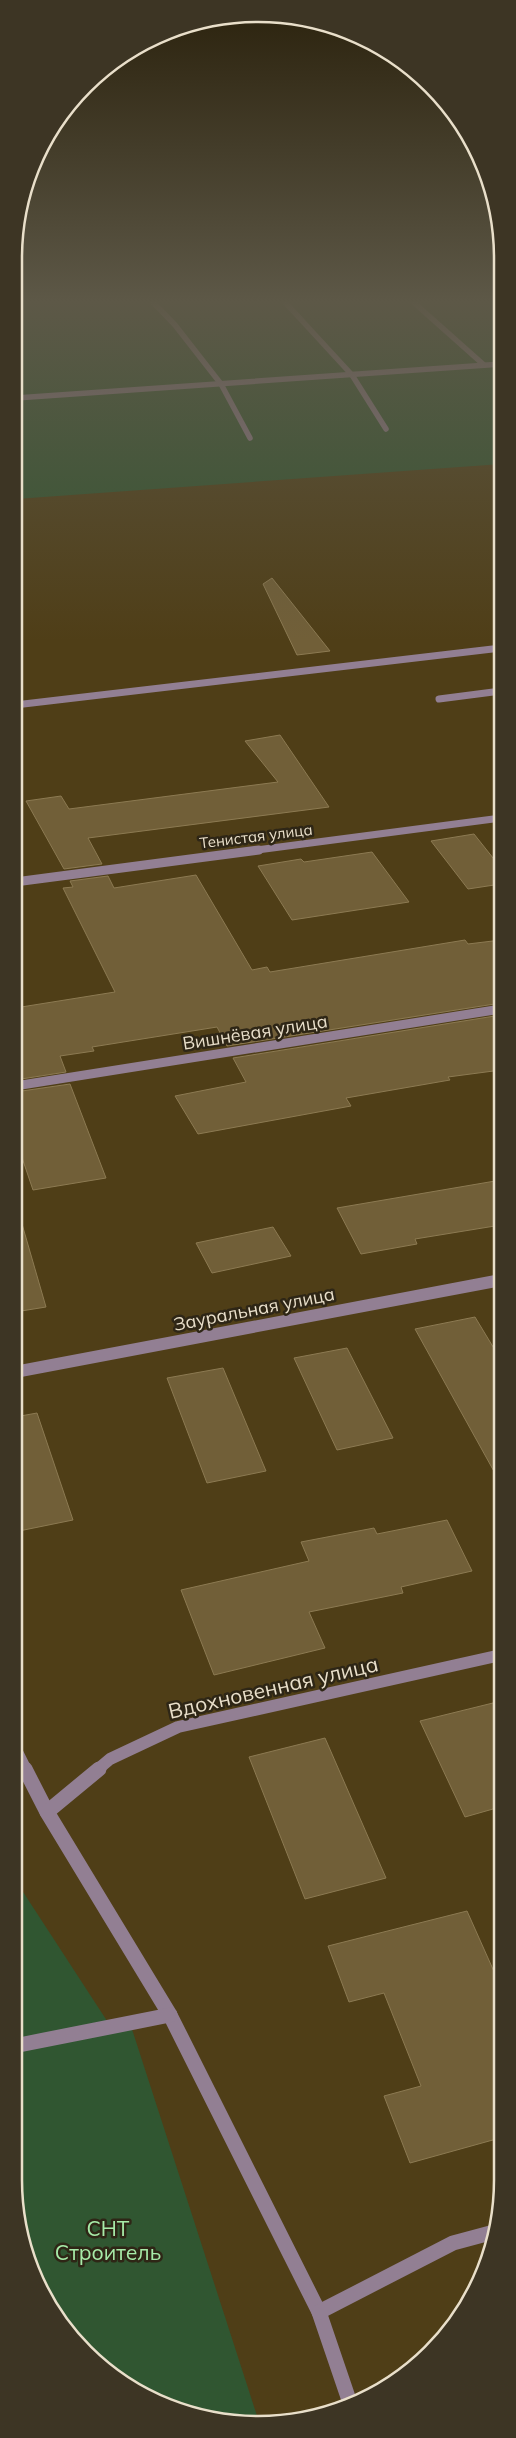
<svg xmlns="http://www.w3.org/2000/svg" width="516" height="2438" font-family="Mulish,sans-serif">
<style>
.green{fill:#305631}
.building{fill:#715f38;stroke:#8c7a52}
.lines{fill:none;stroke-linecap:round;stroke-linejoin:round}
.lane{stroke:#927f93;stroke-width:5.5}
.street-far3{stroke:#927f93;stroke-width:7}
.street-far2{stroke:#927f93;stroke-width:9}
.street-far1{stroke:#927f93;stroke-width:12}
.street{stroke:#927f93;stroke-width:15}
.labels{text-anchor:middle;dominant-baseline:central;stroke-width:5;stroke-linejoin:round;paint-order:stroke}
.far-street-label{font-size:15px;fill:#e9dfca;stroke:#2e2616}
.street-label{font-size:18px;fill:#e9dfca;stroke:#2e2616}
.near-street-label{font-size:21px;fill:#e9dfca;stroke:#2e2616}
.near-park-label{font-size:21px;fill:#a7eba8;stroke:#2e2616}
.rim{fill:none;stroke:#e9dfca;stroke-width:2.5}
</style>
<rect width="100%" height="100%" fill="#4f3e17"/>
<g class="green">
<path d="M16 300H502V464L16 499Z"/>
<path d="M14 1878 111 2027 130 2023 259 2422 242 2424 164 2406 85 2353 32 2273 14 2180Z"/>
</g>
<g class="building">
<path d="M272 578 330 651 297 655 263 584Z"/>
<path d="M280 735 329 807 88 838 102 864 64 869 26 801 61 796 69 809 278 782 245 741Z"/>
<path d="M474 834 501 868V884L468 889 431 841Z"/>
<path d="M372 852 409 902 292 920 258 866 301 859 304 862Z"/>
<path d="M196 875 252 970 267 967 270 972 465 940 468 944 501 940V1003L227 1046 217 1027 92 1047 94 1051 60 1056 66 1072 15 1080V1008L115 992 63 888 73 887 70 881 108 876 114 888Z"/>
<path d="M501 1015V1070L448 1077 450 1080 346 1098 351 1106 198 1134 175 1096 246 1082 233 1058Z"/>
<path d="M70 1084 106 1178 33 1190 15 1137V1092Z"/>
<path d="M501 1180V1225L415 1239 417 1244 361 1254 337 1208Z"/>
<path d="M22 1224 46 1307 15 1312V1225Z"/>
<path d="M273 1227 291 1256 212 1273 196 1243Z"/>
<path d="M475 1317 501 1360V1484L415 1329Z"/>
<path d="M347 1348 393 1438 337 1450 294 1358Z"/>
<path d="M223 1368 266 1471 207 1483 167 1378Z"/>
<path d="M37 1413 73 1520 14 1532 15 1417Z"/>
<path d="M447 1520 472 1571 401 1587 403 1593 309 1612 325 1648 214 1675 181 1590 309 1561 301 1542 374 1528 377 1534Z"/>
<path d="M501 1701 500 1807 465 1817 420 1721Z"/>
<path d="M325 1738 386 1878 305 1899 249 1757Z"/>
<path d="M467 1911 500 1985V2138L410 2163 384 2096 421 2086 384 1993 349 2002 328 1946Z"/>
</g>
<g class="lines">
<g class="lane">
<path d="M151 300 175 325 221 384 250 438"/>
<path d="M283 300 352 375 386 429"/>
<path d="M411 300 484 365"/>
<path d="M16 398 502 364"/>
</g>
<g class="street-far3">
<path d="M439 699 501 691"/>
<path d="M15 705 501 648"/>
<path d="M249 851 501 818"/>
</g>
<g class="street-far2">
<path d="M15 882 259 850"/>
<path d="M15 1086 501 1009"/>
</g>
<g class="street-far1">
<path d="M15 1372 501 1280"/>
<path d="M14 1746 26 1770"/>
<path d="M97 1770 110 1759 178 1727 501 1655"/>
</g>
<g class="street">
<path d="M25 1769 47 1812 170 2015 319 2312 350 2403"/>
<path d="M47 1812 99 1769"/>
<path d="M14 2046 170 2015"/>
<path d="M319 2312 453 2243 494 2232"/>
</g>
</g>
<linearGradient id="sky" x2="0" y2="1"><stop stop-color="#2b220d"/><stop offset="0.47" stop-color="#5d5847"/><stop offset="1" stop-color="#5d5847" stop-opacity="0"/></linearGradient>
<rect width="516" height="641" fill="url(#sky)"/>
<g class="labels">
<g class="far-street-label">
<text transform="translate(256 836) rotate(-7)">Тенистая улица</text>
</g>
<g class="street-label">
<text transform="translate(255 1032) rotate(-9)">Вишнёвая улица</text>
<text transform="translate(254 1309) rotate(-11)">Зауральная улица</text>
</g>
<g class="near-street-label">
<text transform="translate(273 1687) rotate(-13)">Вдохновенная улица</text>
</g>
<g class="near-park-label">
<text x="108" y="2228">СНТ<tspan x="108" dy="24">Строитель</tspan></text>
</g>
</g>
<path d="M0 0H516V2438H0ZM258 22H258A236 236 0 0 1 494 258V2180A236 236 0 0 1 258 2416H258A236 236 0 0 1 22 2180V258A236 236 0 0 1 258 22Z" fill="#3d3524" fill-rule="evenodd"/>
<path class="rim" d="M258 22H258A236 236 0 0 1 494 258V2180A236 236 0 0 1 258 2416H258A236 236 0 0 1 22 2180V258A236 236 0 0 1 258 22Z"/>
</svg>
